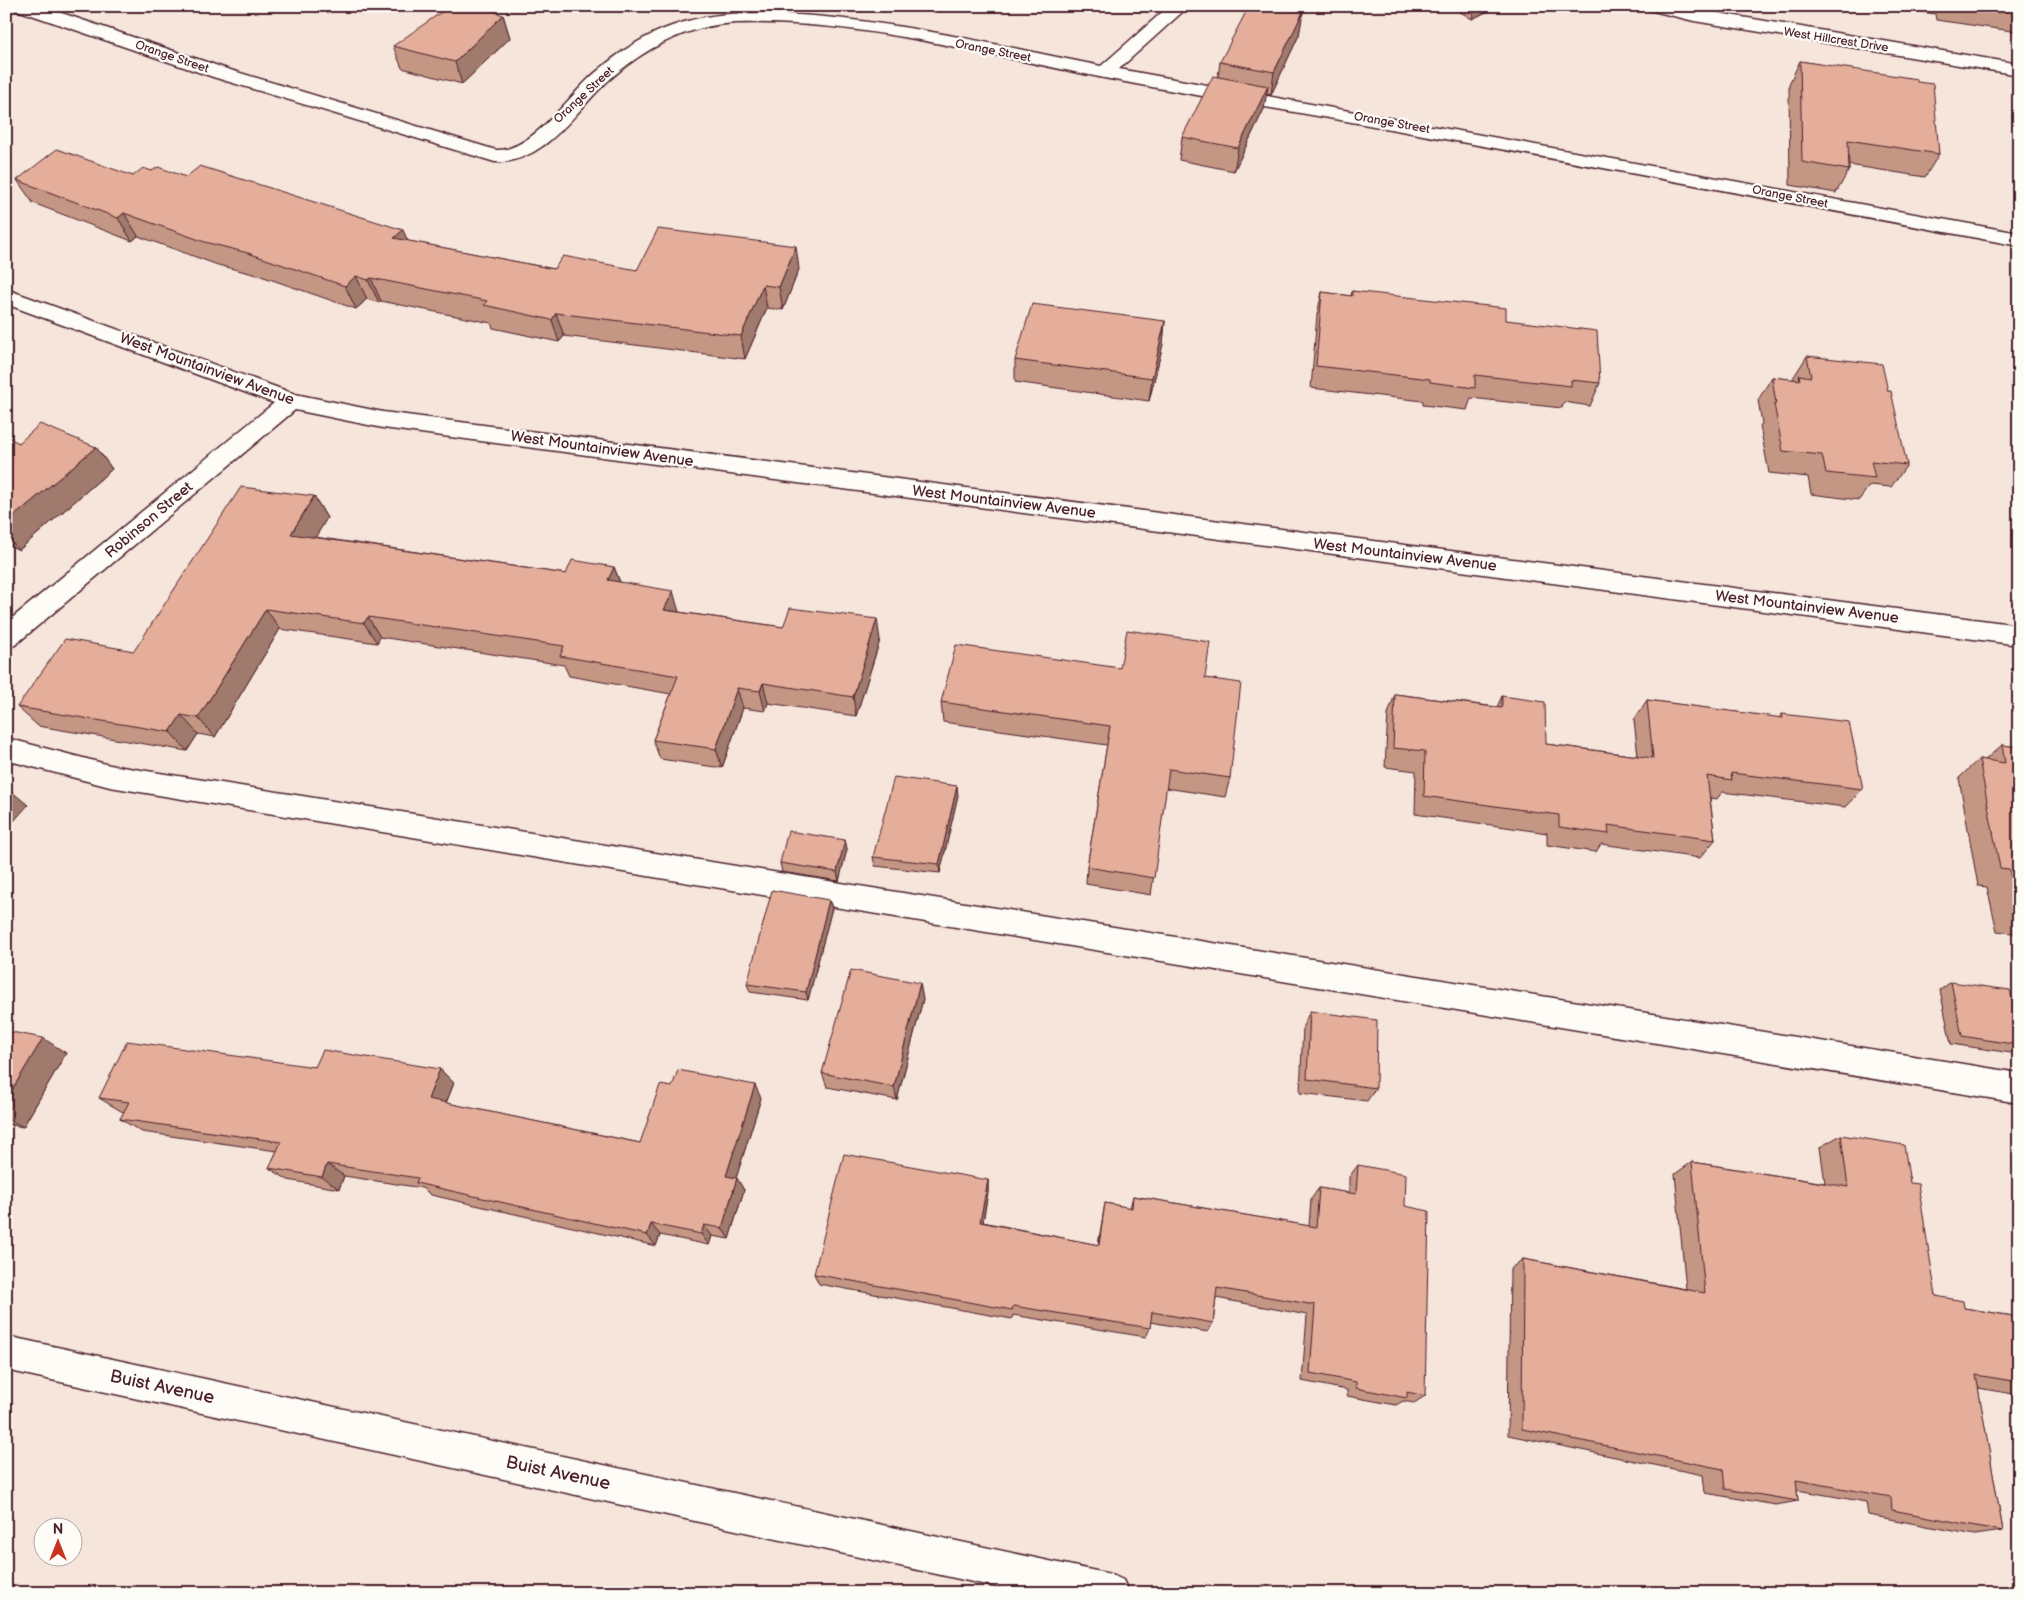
<svg xmlns="http://www.w3.org/2000/svg" width="2025" height="1599" font-family="'Balsamiq Sans',sans-serif">
<style>
.lines{fill:none;stroke-linecap:round;stroke-linejoin:round}
.service-casing{stroke:#4a1f2b;stroke-width:3}
.minor-casing{stroke:#4a1f2b;stroke-width:3}
.service{fill:#fdfcf7;fill-rule:evenodd}
.minor{fill:#fdfcf7;fill-rule:evenodd}
.wall{fill:#c49684;stroke:#4a1f2b}
.shaded-wall{fill:#a07a6c;stroke:#4a1f2b}
.building{fill:#e4ae9a;stroke:#4a1f2b}
.labels{text-anchor:middle;dominant-baseline:central;stroke-width:4.5;stroke-linejoin:round;paint-order:stroke}
.far-street-label{font-size:12px;fill:#4a1f2b;stroke:#fdfcf7}
.street-label{font-size:15px;fill:#4a1f2b;stroke:#fdfcf7}
.near-street-label{font-size:18px;fill:#4a1f2b;stroke:#fdfcf7}
</style>
<rect width="100%" height="100%" fill="#f6e5db"/>
<filter id="ink" filterUnits="userSpaceOnUse"><feTurbulence type="fractalNoise" baseFrequency=".02" numOctaves="2"/><feDisplacementMap in="SourceGraphic" scale="10" xChannelSelector="R" yChannelSelector="G"/><feConvolveMatrix kernelMatrix="1 2 1 2 8 2 1 2 1" color-interpolation-filters="sRGB"/></filter>
<g filter="url(#ink)">
<g class="lines">
<g class="service-casing">
<path id="service" d="M6 738 110 765 2019 1073V1103L110 787 6 760Z"/>
</g>
<g class="minor-casing">
<g id="minor">
<path d="M14 6H41L227 69 496 150C532 152 569 95 595 73 618 53 643 36 672 26 717 9 767 12 814 16 911 24 1006 47 1101 66L1169 6H1189L1119 69 2019 233V246C1809 206 1600 167 1390 129 1293 111 1195 96 1099 77 981 54 859 19 736 23 688 25 643 49 608 81 575 111 545 164 495 162L213 77 17 10Z"/>
<path d="M1646 6H1677L2019 64V75L1694 21 1649 10Z"/>
<path d="M6 289 295 394 383 412 2019 625V645L383 428 295 410 15 645 6 648V623L274 403 6 304Z"/>
<path d="M6 1336 1110 1574 1123 1580 1129 1593H1023L6 1370Z"/>
</g>
</g>
<use href="#service" class="service"/>
<use href="#minor" class="minor"/>
</g>
<g class="wall">
<path d="M1450 6H1498L1472 19Z"/>
<path d="M1880 6H2019V32L1936 20 1935 14Z"/>
<path d="M1303 12 1299 35 1271 95 1266 94 1264 109 1234 171 1179 160 1182 137 1218 77 1220 62Z"/>
<path d="M503 15 510 38 462 84 402 68 393 46Z"/>
<path d="M1800 61 1917 82 1939 154 1925 177 1849 165V170L1836 193 1790 185 1789 84Z"/>
<path d="M152 171 186 177 408 241 554 269 637 270 799 269 783 310 767 308 745 359 564 336 559 342 493 328 491 323 381 301 379 303 367 299 356 309 261 276 218 265 138 236 132 241 33 203 17 180 133 176Z"/>
<path d="M1352 291 1506 320 1600 383 1590 406 1564 402 1562 408 1471 398 1467 410 1423 405V401L1311 388 1317 315 1322 292 1351 296Z"/>
<path d="M1165 321 1163 344 1149 401 1015 382V360Z"/>
<path d="M1807 356 1888 391 1907 465 1891 487 1870 485 1859 500 1811 494 1808 477 1769 473 1760 426 1762 423 1758 400 1772 377 1794 380 1793 378Z"/>
<path d="M6 442 96 447 112 469 19 550 6 544Z"/>
<path d="M314 496 327 518 315 537 566 574 614 567 620 582 679 612 783 627 880 640 856 716 768 703 765 711 743 708 722 768 660 759 653 740 671 694 569 676 564 665 380 637 377 643 280 629 215 737 198 734 187 751 38 726 17 707 134 651Z"/>
<path d="M1120 668 1205 678 1230 778 1225 797 1166 788 1151 895 1086 884 1087 867 1107 745 943 722 941 702Z"/>
<path d="M1395 694 1497 707 1502 696 1546 744 1638 756 1634 720 1647 700 1779 718 1782 714 1863 789 1845 807 1722 792 1717 799 1710 798 1715 840 1700 858 1601 844 1596 852 1547 845V833L1415 814 1416 771 1385 767 1388 714Z"/>
<path d="M2002 745 2019 747V934L1997 931 1987 887 1978 886 1959 778 1979 759 1985 760Z"/>
<path d="M958 795 940 873 875 866 873 857Z"/>
<path d="M845 840 847 849 839 881 782 872 780 863Z"/>
<path d="M829 900 832 908 808 1000 750 992 747 984Z"/>
<path d="M1951 982 2019 1026V1049L2011 1053 1951 1044 1940 990Z"/>
<path d="M923 999 897 1100 827 1087 822 1073Z"/>
<path d="M1310 1011 1376 1088 1367 1101 1300 1093 1303 1026Z"/>
<path d="M6 1031 66 1053 23 1127 6 1124Z"/>
<path d="M315 1067 454 1083 446 1103 640 1143 761 1098 736 1178 744 1190 729 1239 712 1236 709 1245 660 1235 656 1246 431 1195 422 1188 344 1176 339 1189 288 1180 269 1168 277 1151 142 1132 120 1119 124 1112 121 1111 99 1098Z"/>
<path d="M1841 1135 1910 1183 1936 1296 1964 1308 2019 1317V1395L1978 1388 2003 1531 1975 1535 1868 1515 1866 1502 1797 1490 1798 1501 1776 1505 1705 1493 1703 1475 1508 1435 1510 1269 1523 1259 1686 1289 1675 1174 1692 1162 1825 1183 1820 1147Z"/>
<path d="M1358 1165 1405 1206 1425 1396 1414 1403 1403 1401 1396 1405 1347 1396V1390L1302 1381 1307 1315 1216 1298 1213 1323 1208 1332 1150 1322V1328L1146 1337 1013 1315 1012 1319 819 1284 814 1274 988 1180V1192L983 1222 1098 1245 1105 1203 1130 1208 1133 1196 1309 1226 1311 1199 1319 1188 1349 1193V1177Z"/>
</g>
<g class="shaded-wall">
<path d="M1475 6H1498L1472 19Z"/>
<path d="M1303 12 1299 35 1271 95 1274 72Z"/>
<path d="M503 15 510 38 462 84 455 62Z"/>
<path d="M1268 86 1264 109 1234 171 1238 148Z"/>
<path d="M124 213 138 236 132 241 118 218Z"/>
<path d="M403 230 413 253 394 238Z"/>
<path d="M796 246 799 269 783 310 779 287Z"/>
<path d="M356 276 367 299 356 309 345 286Z"/>
<path d="M371 278 381 301 379 303 368 280Z"/>
<path d="M763 285 767 308 745 359 741 336Z"/>
<path d="M556 313 564 336 559 342 552 320Z"/>
<path d="M1165 321 1163 344 1149 401 1152 378Z"/>
<path d="M96 447 112 469 19 550 6 536V523Z"/>
<path d="M314 496 327 518 305 555 291 534Z"/>
<path d="M614 567 622 588 608 580Z"/>
<path d="M673 591 679 612 664 610Z"/>
<path d="M266 609 280 629 215 737 198 718Z"/>
<path d="M368 617 380 637 377 643 364 623Z"/>
<path d="M877 619 880 640 856 716 853 697Z"/>
<path d="M763 683 768 703 765 711 760 691Z"/>
<path d="M737 688 743 708 722 768 716 749Z"/>
<path d="M181 715 198 734 187 751 170 732Z"/>
<path d="M957 786 958 795 940 873 939 864Z"/>
<path d="M6 787 28 805 6 830Z"/>
<path d="M845 840 847 849 839 881 837 872Z"/>
<path d="M829 900 832 908 808 1000 806 992Z"/>
<path d="M920 983 923 999 897 1100 894 1087Z"/>
<path d="M43 1038 66 1053 23 1127 6 1118V1100Z"/>
<path d="M440 1069 454 1083 442 1113 428 1099Z"/>
<path d="M755 1085 761 1098 733 1188 726 1176Z"/>
<path d="M327 1164 344 1176 339 1189 322 1177Z"/>
<path d="M737 1178 744 1190 729 1239 722 1228Z"/>
<path d="M988 1180V1192L981 1233 980 1222Z"/>
<path d="M651 1224 660 1235 656 1246 647 1235Z"/>
<path d="M704 1225 712 1236 709 1245 701 1234Z"/>
</g>
<g class="building">
<path d="M450 6H479L503 15 455 62 393 46Z"/>
<path d="M1249 6H1275L1303 12 1274 72 1220 62Z"/>
<path d="M2006 6H2019V8Z"/>
<path d="M1800 61 1917 79V82L1933 84 1939 154 1848 140 1849 170 1802 162Z"/>
<path d="M1213 76 1268 86 1238 148 1182 137Z"/>
<path d="M57 149 133 176 143 168 152 171 158 167 186 177 200 166 403 230 394 238 554 269 563 256 637 270 658 229 796 246 779 287 763 285 741 336 556 313 552 320 484 305 487 301 371 278 368 280 356 276 345 286 248 253 205 242 124 213 118 218 17 180Z"/>
<path d="M1352 291 1506 308V320L1597 331 1600 383 1571 380V386L1475 375V388L1430 382V379L1316 366 1322 292 1352 296Z"/>
<path d="M1032 304 1165 321 1152 378 1015 360Z"/>
<path d="M1807 356 1882 364 1888 391H1891L1907 465 1871 461 1875 478 1826 473 1822 455 1783 451 1774 404H1776L1772 377 1800 380 1799 375 1811 377Z"/>
<path d="M40 424 96 447 6 523V442L11 439 19 443Z"/>
<path d="M241 487 314 496 291 534 566 574 572 560 614 567 608 580 673 591 664 610 783 627 790 608 877 619 853 697 763 683 760 691 737 688 716 749 653 740 678 676 560 656 564 646 368 617 364 623 266 609 198 718 181 715 170 732 17 707 65 639 134 651Z"/>
<path d="M1127 630 1210 642 1205 678 1241 683 1230 778 1169 769 1154 878 1087 867 1110 726 941 702 956 645 1120 668Z"/>
<path d="M1395 694 1502 708V696L1545 702 1546 744 1653 758 1647 700 1783 718 1782 714 1849 722 1863 789 1731 773 1732 780 1707 776 1715 840 1608 825 1609 834 1559 827V815L1424 796 1425 751 1393 748Z"/>
<path d="M2002 745 2019 747V911L2009 869 2000 868 1979 759 2005 763Z"/>
<path d="M894 777 957 786 939 864 873 857Z"/>
<path d="M788 831 845 840 837 872 780 863Z"/>
<path d="M772 890 829 900 806 992 747 984Z"/>
<path d="M851 970 920 983 894 1087 822 1073Z"/>
<path d="M1951 982 2010 990 2019 1026V1045L1962 1036Z"/>
<path d="M1310 1011 1377 1020 1376 1088 1307 1079Z"/>
<path d="M6 1031 43 1038 6 1100Z"/>
<path d="M127 1041 315 1067 323 1050 440 1069 428 1099 640 1143 660 1085 672 1087 678 1070 755 1085 726 1176 737 1178 722 1228 704 1225 701 1234 651 1224 647 1235 416 1183 418 1178 327 1164 322 1177 269 1168 281 1142 120 1119 129 1102 99 1098Z"/>
<path d="M1841 1135 1904 1145 1910 1183 1918 1184 1936 1296 1963 1301 1964 1308 2019 1317V1382L1976 1375 2003 1531 1892 1510 1891 1497 1796 1480 1798 1501 1725 1489 1723 1469 1522 1429 1523 1259 1705 1293 1692 1162 1848 1187Z"/>
<path d="M844 1154 988 1180 980 1222 1099 1245 1105 1203 1132 1208 1133 1196 1316 1227 1319 1188 1356 1194 1358 1165 1406 1174 1405 1206 1429 1211 1425 1396 1407 1392V1398L1356 1388V1382L1310 1373 1315 1305 1217 1288 1213 1323 1152 1312 1150 1328 1013 1306 1012 1310 814 1274Z"/>
</g>
</g>
<g class="labels">
<g class="far-street-label">
<text transform="translate(1836 40) rotate(9)">West Hillcrest Drive</text>
<text transform="translate(993 51) rotate(11)">Orange Street</text>
<text transform="translate(172 57) rotate(19)">Orange Street</text>
<text transform="translate(584 95) rotate(-43)">Orange Street</text>
<text transform="translate(1392 123) rotate(10)">Orange Street</text>
<text transform="translate(1790 197) rotate(11)">Orange Street</text>
</g>
<g class="street-label">
<text transform="translate(207 369) rotate(20)">West Mountainview Avenue</text>
<text transform="translate(602 449) rotate(8)">West Mountainview Avenue</text>
<text transform="translate(1004 502) rotate(7)">West Mountainview Avenue</text>
<text transform="translate(149 520) rotate(-40)">Robinson Street</text>
<text transform="translate(1405 555) rotate(7)">West Mountainview Avenue</text>
<text transform="translate(1807 607) rotate(7)">West Mountainview Avenue</text>
</g>
<g class="near-street-label">
<text transform="translate(162 1387) rotate(12)">Buist Avenue</text>
<text transform="translate(558 1473) rotate(12)">Buist Avenue</text>
</g>
</g>
<rect width="2025" height="1599" fill="none" stroke="#fdfcf7" stroke-width="25"/>
<rect x="12" y="12" width="2000" height="1574" fill="none" stroke="#4a1f2b" stroke-width="2" filter="url(#ink)"/>
<g transform="translate(58 1542)"><circle r="24" fill="#fdfcf7" stroke="#b5a4a5"/>
<path d="M0-4L9 19L0 12L-9 19Z" fill="#c8321e"/>
<text y="-8" font-size="14" font-weight="bold" text-anchor="middle" fill="#4a1f2b">N</text>
</g>
</svg>
